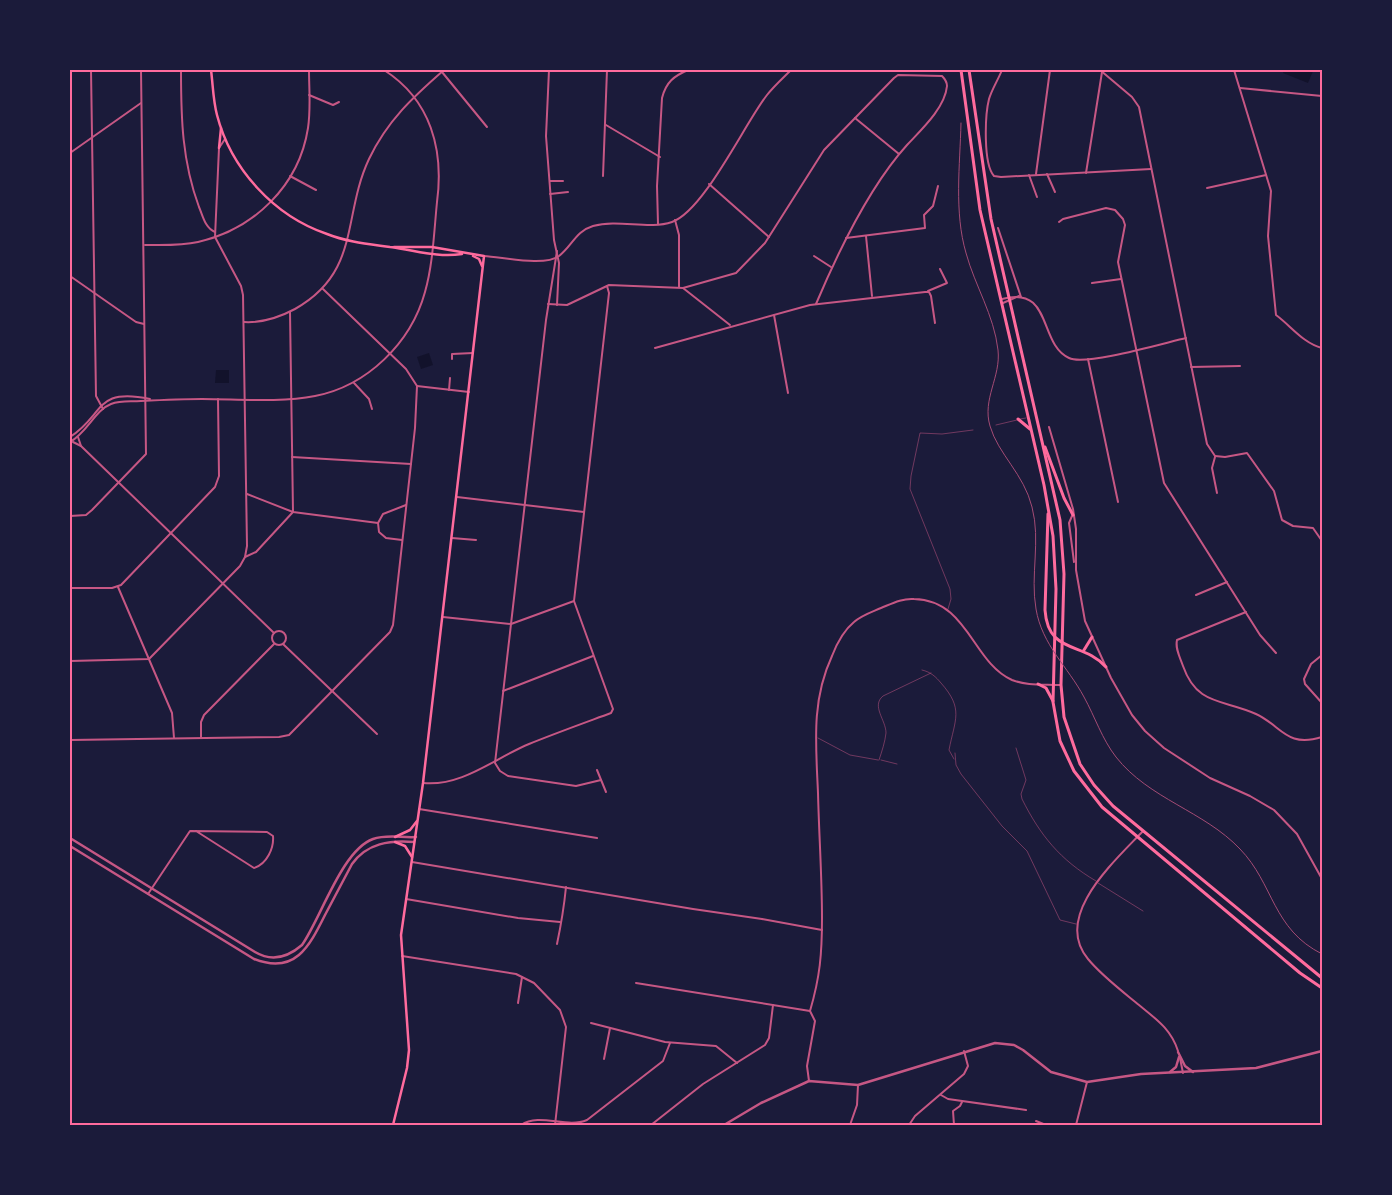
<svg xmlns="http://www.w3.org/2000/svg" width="1392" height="1195" font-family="'Nunito Sans',sans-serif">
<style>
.water{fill:#12122b}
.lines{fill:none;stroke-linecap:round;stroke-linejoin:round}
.service{stroke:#c65784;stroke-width:0.5}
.minor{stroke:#c65784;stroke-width:2}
.tertiary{stroke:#c65784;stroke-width:2.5}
.secondary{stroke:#ff6b9d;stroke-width:2.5}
.primary{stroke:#ff6b9d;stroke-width:3}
.rail{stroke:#a44b75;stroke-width:1}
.neatline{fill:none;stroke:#ff6b9d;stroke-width:2}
</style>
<rect width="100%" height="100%" fill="#1b1b3a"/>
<g class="water">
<path d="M1284 70H1312L1313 71 1308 83 1283 73Z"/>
<path d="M429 353 433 365 421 369 417 357Z"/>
<path d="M216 370H229V383H215Z"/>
</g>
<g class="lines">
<g class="service">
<path d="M1020 419 1026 418"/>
<path d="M996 425 1017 420"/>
<path d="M948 609 951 599 950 589 910 489 911 476 920 433 942 434 973 430"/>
<path d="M922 670C931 672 936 677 941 683 964 709 955 719 949 750L954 759"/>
<path d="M818 738 850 755 878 760"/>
<path d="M1016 748 1026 780 1021 794 1022 799C1040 835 1060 860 1096 881"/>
<path d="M955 753 956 765 961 774 1002 826 1027 851 1060 920 1076 924"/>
<path d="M879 760C882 751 885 742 886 733 886 720 871 706 883 696L931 673"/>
<path d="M881 760 897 764"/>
<path d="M1098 883 1143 911"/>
</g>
<g class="minor">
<path d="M91 70 96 396 103 409"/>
<path d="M181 70C181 118 182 161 199 207 203 216 205 228 215 232"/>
<path d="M549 70 546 136 554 240 559 263 557 305"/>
<path d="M1002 70C998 80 992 89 989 99 985 115 983 164 994 176L1001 177 1151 169"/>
<path d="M1100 70 1132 97 1139 107 1207 444 1215 456"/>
<path d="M1234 70 1271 191 1268 236 1276 315C1291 326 1303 343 1322 348"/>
<path d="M442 72 487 127"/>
<path d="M1240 88 1322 96"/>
<path d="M309 95 333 105 339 102"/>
<path d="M855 118 899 154"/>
<path d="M606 125 660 157"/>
<path d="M225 139 219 148 215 237 241 286 243 295 247 546 245 557"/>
<path d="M70 153 141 103"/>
<path d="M1086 173 1102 72"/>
<path d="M1036 174 1050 70"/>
<path d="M1047 174 1055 192"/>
<path d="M1029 175 1037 197"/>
<path d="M290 176 316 190"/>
<path d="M603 176 607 70"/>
<path d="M550 181H563"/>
<path d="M709 184 769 237"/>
<path d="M1207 188 1266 175"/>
<path d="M550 194 568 192"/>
<path d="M675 220 679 235V287"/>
<path d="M1059 222 1063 219 1106 208 1115 210 1123 219 1125 225 1118 262 1164 483 1260 635 1276 653"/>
<path d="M658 224 657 186 662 98C666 82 674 76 688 70"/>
<path d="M998 228 1021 297"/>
<path d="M866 236 872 296"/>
<path d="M846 238 925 228 924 215 933 206 938 186"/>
<path d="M145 245C162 245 181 246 198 242 254 229 299 186 308 128 311 109 309 89 309 70"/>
<path d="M557 251 546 320 495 763 500 771 508 776 576 786 601 780"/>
<path d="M484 256C503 257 544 267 559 256 572 246 576 231 593 226 619 219 649 230 672 222 704 211 745 123 767 95 774 86 783 78 791 70"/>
<path d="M814 256 831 267"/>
<path d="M70 276 136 322 144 324"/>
<path d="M1092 283 1121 279"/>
<path d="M683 288 730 325"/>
<path d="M928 291 947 283 940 269"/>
<path d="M1002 299C1053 285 1038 344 1069 358 1086 366 1164 343 1186 338"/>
<path d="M1003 303 1019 296"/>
<path d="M548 304 567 305 609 285 683 288 736 273 765 243 824 150 894 78 898 75 942 76C945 79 947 82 947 86 945 108 921 130 907 145 869 187 838 252 816 304"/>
<path d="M774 315 788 393"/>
<path d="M244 322C261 323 280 317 295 309 361 272 342 216 369 159 387 121 413 97 444 70"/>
<path d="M655 348 810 305 925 292H929L931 296 935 323"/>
<path d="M452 359V354L473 353"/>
<path d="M1088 359 1118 502"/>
<path d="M1191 367 1240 366"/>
<path d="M354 383 369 399 372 409"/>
<path d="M417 386 469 392"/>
<path d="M449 390 450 378"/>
<path d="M1049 427 1073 509 1076 529V570L1085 621 1111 678 1132 715 1145 731 1164 748 1210 778 1250 796 1274 810 1297 834 1322 879"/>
<path d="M70 437C105 415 94 387 150 399"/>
<path d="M78 437 81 446"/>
<path d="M70 442C87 433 95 410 111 404 121 400 131 402 141 401 161 400 181 399 202 399 237 399 280 403 315 396 367 386 411 343 425 292 433 264 434 232 437 202 444 150 431 100 384 70"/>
<path d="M73 442 81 446 274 633"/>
<path d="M1215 456 1225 457 1247 453 1274 491 1282 520 1293 526 1313 528 1322 541"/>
<path d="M292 457 411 464"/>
<path d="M1215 457 1212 468 1217 493"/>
<path d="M247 494 293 512 378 523"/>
<path d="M457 497 584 512"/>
<path d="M70 516 86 515 92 510 146 454 141 70"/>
<path d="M1072 516 1069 523 1074 562"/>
<path d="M452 538 476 540"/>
<path d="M402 540 386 538 379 532 378 523 383 514 406 505"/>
<path d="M118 587 172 713 174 738"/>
<path d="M70 588H112L121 585 215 487 219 476 218 399"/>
<path d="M1196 595 1227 582"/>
<path d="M1246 612 1177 640C1175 649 1180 657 1183 666 1197 706 1223 699 1256 714 1282 726 1286 748 1322 737"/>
<path d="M443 617 511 624 574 601"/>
<circle cx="279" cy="638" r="7"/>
<path d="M283 644 377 734"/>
<path d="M1322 655 1311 664 1304 679 1305 684 1322 703"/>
<path d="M70 661 149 659 240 566 245 557 256 552 293 512 290 312"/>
<path d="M503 691 593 656"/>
<path d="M201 738V722L204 715 274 644"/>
<path d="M70 740 279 737 289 735 390 632 393 625 415 428 417 386 406 369 323 289"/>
<path d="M597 770 606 792"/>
<path d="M423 783C462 787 495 758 529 744 556 733 584 723 611 713L613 709 574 601 609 293 607 286"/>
<path d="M419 809 597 838"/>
<path d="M1143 831C1115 861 1052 916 1088 959 1102 976 1122 991 1139 1005 1156 1019 1171 1029 1178 1051"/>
<path d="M412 862 693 909 762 919 822 930"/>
<path d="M148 894 190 831 267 832 273 836C274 848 267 864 254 868L196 831"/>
<path d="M406 899 518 918 560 922"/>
<path d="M557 944C561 925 564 907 566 887"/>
<path d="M402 956 516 974 534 983 560 1010 566 1027 555 1125"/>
<path d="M636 983 810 1011"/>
<path d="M518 1003 522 977"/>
<path d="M591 1023 665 1042 716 1046 737 1063"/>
<path d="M1180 1058 1183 1073"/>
<path d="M604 1059 610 1028"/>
<path d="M809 1081 807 1066 815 1021 810 1011C820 977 822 954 822 918 822 877 819 835 818 793 816 745 811 701 832 656 837 643 843 631 854 622 862 615 872 612 881 608 891 604 902 598 914 599 968 600 972 662 1012 680 1027 686 1045 684 1061 685"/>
<path d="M941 1095 948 1099 1026 1110"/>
<path d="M1036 1121 1046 1125"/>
<path d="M521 1125C540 1112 566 1129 587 1120L663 1061 670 1043"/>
<path d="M651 1125 703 1084 765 1045 769 1038 773 1005"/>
<path d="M850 1125 857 1105 858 1085"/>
<path d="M909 1125 915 1116 964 1074 968 1066 964 1051"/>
<path d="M954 1125 953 1111 960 1106 962 1102"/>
<path d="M1076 1125 1087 1082"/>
</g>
<g class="tertiary">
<path d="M70 838 255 952C272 962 287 958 302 945 321 918 342 850 373 839 387 834 402 838 416 837"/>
<path d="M70 846 254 959C295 975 309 947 325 915 334 898 343 881 352 864 367 843 390 840 414 842"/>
<path d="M1178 1052 1185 1066 1193 1072"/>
<path d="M1170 1072 1176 1067 1179 1057"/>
<path d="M724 1125 761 1103 809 1081 858 1085 995 1043 1014 1045 1023 1050 1051 1072 1087 1082 1141 1074 1256 1068 1322 1051"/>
</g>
<g class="secondary">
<path d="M211 70C213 85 213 100 217 115 231 169 274 216 327 234 347 242 369 244 390 247 415 250 437 258 462 254"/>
<path d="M219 148 221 128"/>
<path d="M473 256 479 259 482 266"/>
<path d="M395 837 410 830 417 821"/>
<path d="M395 842 405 846 412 857"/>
<path d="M393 1125 407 1068 409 1050 401 935 423 783 484 256 432 247H394"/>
</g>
<g class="primary">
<path d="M961 70 980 210 1044 485 1053 536 1056 589 1053 702 1060 741 1074 771 1102 807 1300 973 1322 988"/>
<path d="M969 70 991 219 1060 520 1064 574 1061 685 1064 717 1080 764 1094 785 1113 806 1322 978"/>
<path d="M1018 419 1030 429"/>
<path d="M1045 447 1064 498 1073 515"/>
<path d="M1048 514 1045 610C1048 655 1083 641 1106 667"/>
<path d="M1084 650 1092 637"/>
<path d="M1038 684 1046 688 1053 701"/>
</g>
<path class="rail" d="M961 123C960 165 954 212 966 253 975 286 994 315 998 350 1001 377 982 399 990 426 998 454 1024 474 1032 507 1041 541 1030 575 1036 609 1042 645 1068 667 1084 697 1095 717 1102 739 1116 757 1149 799 1204 811 1240 849 1274 884 1272 929 1322 954"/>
</g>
<rect width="1392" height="1195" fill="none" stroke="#1b1b3a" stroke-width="142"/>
<rect x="71" y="71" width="1250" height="1053" class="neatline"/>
</svg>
